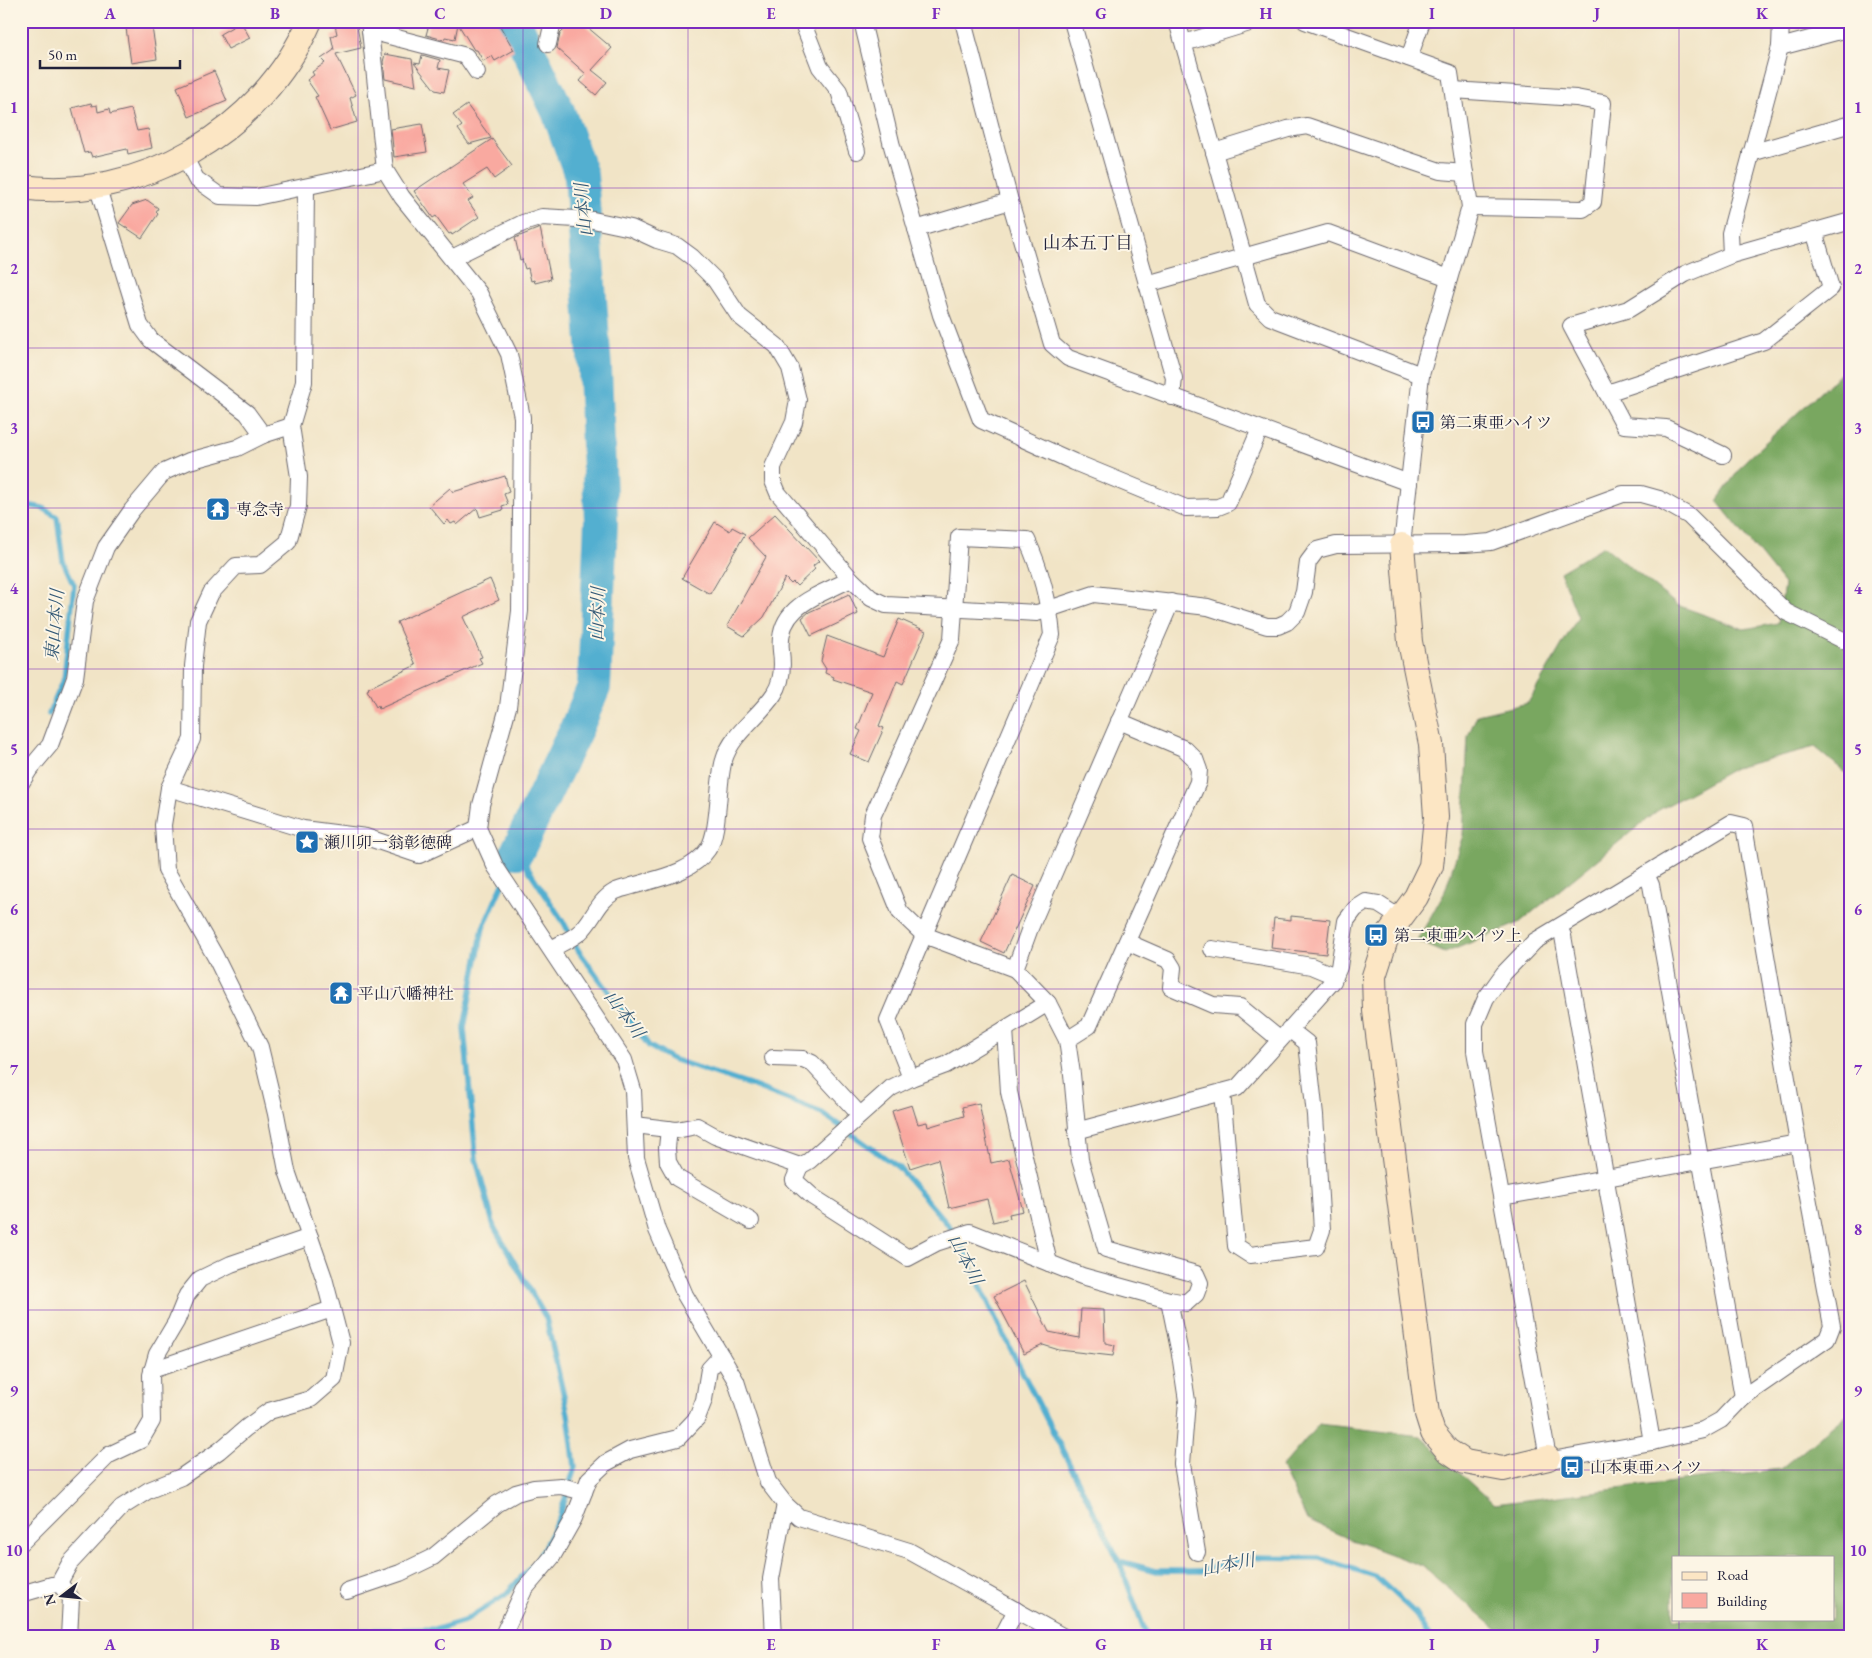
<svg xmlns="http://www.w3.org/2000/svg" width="1872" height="1658" font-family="'EB Garamond','Noto Serif JP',serif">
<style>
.forest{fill:#79a761;stroke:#4e644e;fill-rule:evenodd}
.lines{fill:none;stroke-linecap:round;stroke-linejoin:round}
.stream{stroke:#52afd0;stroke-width:5.5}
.river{stroke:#52afd0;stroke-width:34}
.building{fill:#f9a9a0}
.street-casing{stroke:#6a666c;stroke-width:18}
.secondary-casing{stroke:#6a666c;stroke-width:26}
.street{stroke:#fff;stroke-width:16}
.secondary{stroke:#fce6c4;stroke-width:24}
.grid{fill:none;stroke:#7b2cbf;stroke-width:1;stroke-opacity:0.55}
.labels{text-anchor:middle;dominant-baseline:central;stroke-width:4;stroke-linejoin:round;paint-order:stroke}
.poi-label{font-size:16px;fill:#22223b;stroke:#fcf5e5;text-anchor:start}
.water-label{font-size:18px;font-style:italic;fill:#355a77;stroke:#fcf5e5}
.neighbourhood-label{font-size:18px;fill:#22223b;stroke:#fcf5e5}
.neatline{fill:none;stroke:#7b2cbf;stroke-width:2}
.grid-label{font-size:16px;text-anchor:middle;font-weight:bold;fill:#7b2cbf}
</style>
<rect width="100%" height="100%" fill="#fcf5e5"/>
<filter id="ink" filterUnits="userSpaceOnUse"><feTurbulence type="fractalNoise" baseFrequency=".02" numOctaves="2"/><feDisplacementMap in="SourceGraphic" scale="10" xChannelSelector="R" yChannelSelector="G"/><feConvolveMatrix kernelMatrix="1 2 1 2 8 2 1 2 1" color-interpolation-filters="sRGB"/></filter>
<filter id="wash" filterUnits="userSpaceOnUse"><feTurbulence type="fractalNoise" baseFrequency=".0096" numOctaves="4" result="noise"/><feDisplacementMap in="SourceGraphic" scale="20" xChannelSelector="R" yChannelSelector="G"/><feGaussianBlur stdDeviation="1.12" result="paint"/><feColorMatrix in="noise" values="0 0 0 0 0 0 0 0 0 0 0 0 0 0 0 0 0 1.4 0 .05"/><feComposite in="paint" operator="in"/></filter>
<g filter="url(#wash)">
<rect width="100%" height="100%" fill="#f1e4c6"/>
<g class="forest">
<path d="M1851 364V777L1815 747 1735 768 1657 811 1519 923 1445 953 1417 941 1445 891 1463 835 1468 736 1477 715 1528 703 1578 617 1560 572 1604 546 1677 605 1744 629 1778 623 1784 584 1717 501 1745 461Z"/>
<path d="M1851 1411V1637H1506L1422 1566 1347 1538 1307 1520 1282 1467 1319 1424 1421 1436 1494 1504 1780 1469ZM1673 1557H1833V1619H1673Z"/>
</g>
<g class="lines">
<g class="stream">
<path d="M21 504 43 508 57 517 63 561 74 585 64 679 49 714"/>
<path d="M517 852 564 923 578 950 649 1046 672 1059 756 1087 822 1113 898 1167 956 1234 1000 1328 1119 1561 1156 1571H1201L1249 1557 1319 1558 1375 1576 1415 1613 1429 1637"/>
<path d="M1119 1561 1147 1637"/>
<path d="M319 1637 342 1631 438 1629 464 1621 505 1595 538 1559 559 1518 575 1467 568 1414 546 1318 494 1227 476 1159 464 1028 483 928 517 852"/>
</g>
<path class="river" d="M514 21 558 111 581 175 595 369 601 521 594 687 577 727 517 852"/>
</g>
<g id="blocks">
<g class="building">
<path d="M125 21H151L157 59 131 63Z"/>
<path d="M337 21H356L361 48 336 54 356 95 350 98 357 122 330 130 315 97 318 96 307 80 314 75 312 72 325 63 321 59 334 50 331 36 337 34 335 25 338 24Z"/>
<path d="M430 21H497L514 50 495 61 492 56 483 61 477 50H474L458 24 455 39 445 37 444 40 426 35Z"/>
<path d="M563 21H580L612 48 592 70 607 82 596 95 580 81 586 74 557 48 560 34 564 30 562 28Z"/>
<path d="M241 22 250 38 228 49 220 34Z"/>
<path d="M385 54 412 59 416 86 385 79 383 62Z"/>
<path d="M422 55 440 60 438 68 449 70 444 92 435 90 414 63 420 64Z"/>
<path d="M214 71 227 101 189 117 177 87Z"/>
<path d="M91 103 92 106 97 105 98 112 109 109 110 114 131 109 137 131 148 129 152 148 128 154 127 149 92 157 90 152 84 153 72 108Z"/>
<path d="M467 105 491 138 469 144 458 129 462 126 453 115Z"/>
<path d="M422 124 427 152 394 157 391 129Z"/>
<path d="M492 139 512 166 494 179 487 169 463 184 473 198 468 201 479 217 452 235 451 233 449 234 436 216 433 218 414 191Z"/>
<path d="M147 200 158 208 156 212 158 214 142 238 119 223 132 205Z"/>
<path d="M540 228 551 279 535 283 534 280 531 281 528 268 525 269 522 259 520 260 515 238Z"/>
<path d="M505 476 509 492 504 494 508 504 502 506 503 510 480 517 477 508 457 525 455 522 451 524 448 520 444 524 429 506 450 488 453 492Z"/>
<path d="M775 514 819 561 813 566 815 569 797 586 793 582 791 584 785 578 764 617 744 636 727 626 766 557 748 538Z"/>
<path d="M715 522 730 531 732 527 745 534 710 594 682 578Z"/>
<path d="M490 579 499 600 463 617 482 657 479 658 482 663 379 709 378 706 376 707 367 690 369 689 368 688 416 665 397 622Z"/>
<path d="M849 594 858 614 811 636 802 618 809 612Z"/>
<path d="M899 619 926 631 903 684 897 681 879 726 884 728 869 762 850 754 861 731 857 729 872 692 833 679 834 677 825 673 826 669 821 661 827 636 883 657Z"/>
<path d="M1012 875 1035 886 1004 953 981 942Z"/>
<path d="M1291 916 1330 920 1326 954 1271 948 1274 918 1291 920Z"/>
<path d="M979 1103 991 1163 1009 1159 1023 1211 1009 1214 1010 1218 993 1222 987 1199 949 1208 938 1159 910 1168 892 1111 912 1105 918 1124 927 1122 928 1127 964 1116 962 1107Z"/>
<path d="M1024 1281 1049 1332 1079 1338 1081 1309 1104 1310 1105 1343 1115 1345 1113 1356 1059 1350 1043 1345 1024 1354 994 1296Z"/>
</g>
</g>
</g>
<g filter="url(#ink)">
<use href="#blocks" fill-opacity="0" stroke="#6a666c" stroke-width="1"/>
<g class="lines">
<g class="street-casing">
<g id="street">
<path d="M369 21 385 170 402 197 479 293 509 354 522 417 520 611 508 707 481 805 478 828 495 866 624 1060 633 1090 636 1158 657 1230 685 1295 736 1381 768 1482 785 1504 799 1517 909 1551 1064 1637"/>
<path d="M802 21 820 67 839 91 857 151"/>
<path d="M862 21 892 146 941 315 981 420 1074 462 1186 508 1218 507 1228 503 1260 429"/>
<path d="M963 21 1010 201 1052 344 1068 358 1409 483"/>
<path d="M1072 21 1174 378 1172 397"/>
<path d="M1177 21 1257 304 1270 317 1421 375"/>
<path d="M1305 21 1450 73 1470 207 1421 375 1402 545"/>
<path d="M370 31 466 56 477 72"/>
<path d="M1184 43 1256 21"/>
<path d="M548 44 553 21"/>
<path d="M1780 47 1851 28"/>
<path d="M1409 58 1422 21"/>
<path d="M1453 90 1576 98 1603 103 1593 202 1583 209 1470 207"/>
<path d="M1214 152 1288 129 1307 126 1440 171 1465 173"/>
<path d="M1751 153 1851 124"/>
<path d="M184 156 196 179 220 196 256 197 385 170"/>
<path d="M97 185 140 325 151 340 247 413 263 435"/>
<path d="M916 229 1010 201"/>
<path d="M1731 255 1730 233 1780 47 1781 21"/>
<path d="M452 258 523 223 542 217 593 220 631 228 657 240 677 246 692 257 715 280 739 316 777 346 790 368 798 400 794 422 773 467V481L778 493 851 579 871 598 886 605 1037 613 1094 594 1208 607 1267 626H1278L1287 622 1297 612 1304 592 1308 562 1317 550 1336 545 1465 544 1491 542 1623 494H1641L1659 499 1689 516 1786 612 1851 644"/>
<path d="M1147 284 1328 233 1449 278"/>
<path d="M1607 393 1764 341 1831 288 1814 231"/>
<path d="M1723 455 1666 428 1624 425 1571 326 1629 309 1685 274 1731 255 1851 221"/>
<path d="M21 783 29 770 50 745 75 678 85 601 106 547 132 510 164 472 189 461 237 448 263 435 291 426"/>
<path d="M169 788 303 829 366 837 419 855 478 828"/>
<path d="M1731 823 1744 826 1798 1143 1832 1326 1827 1339 1743 1397 1721 1420 1703 1430 1652 1442 1557 1459 1548 1458 1475 1051V1024L1486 998 1504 973 1535 941Z"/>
<path d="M1646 874 1651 885 1743 1397"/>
<path d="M1559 927 1563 936 1652 1442"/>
<path d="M1127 942 1168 960 1173 968 1171 987 1213 1005 1240 1007 1279 1039"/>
<path d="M551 949C560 944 572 939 580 932 593 920 598 901 614 892 619 889 627 888 632 886 659 878 692 873 708 849 720 832 717 781 724 760 732 733 759 717 774 694 783 681 783 666 781 651 776 606 818 596 851 579"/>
<path d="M1212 949 1311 966 1335 976"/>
<path d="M1005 1029 1009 1092 1049 1263"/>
<path d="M1067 1040 1089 1026 1198 782 1199 770 1195 759 1185 749 1119 721"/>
<path d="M773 1058 803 1059 812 1063 860 1115"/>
<path d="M911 1078 888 1020 924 935 1052 635C1049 602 1041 570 1027 540L959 537 952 639 873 815 870 838 900 912 924 935 1015 969"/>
<path d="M1222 1092 1236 1246 1250 1255 1316 1247 1322 1230 1315 1115 1307 1043 1289 1029"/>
<path d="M635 1125 676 1130 697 1126 715 1136 800 1166 809 1161 891 1088 911 1078 946 1065 1048 1003 1015 969 1030 928 1171 602"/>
<path d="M669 1129 667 1148 668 1162 677 1178 751 1221"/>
<path d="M1076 1131 1237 1088 1333 981 1339 967 1346 921 1355 909 1366 902 1378 904 1400 918"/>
<path d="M800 1166 794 1180 813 1197 908 1258 936 1243 970 1232 1082 1276 1169 1300 1186 1303 1196 1294 1200 1283 1196 1274 1106 1249 1080 1160 1072 1074 1067 1040 1048 1003"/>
<path d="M1502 1197 1798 1143"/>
<path d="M1169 1300 1180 1354 1187 1401 1182 1464 1197 1552"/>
<path d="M152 1370 332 1309"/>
<path d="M21 1543 109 1455 141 1440 152 1421 151 1375 157 1354 176 1322 187 1295 200 1279 231 1264 310 1237"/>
<path d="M59 1583 71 1598 69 1637"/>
<path d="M347 1591 400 1573 433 1557 497 1504 516 1493 534 1488 561 1486 584 1492"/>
<path d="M21 1594 59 1583 70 1563 122 1507 149 1490 181 1477 219 1451 246 1428 269 1411 311 1399 334 1379 341 1343 324 1278 287 1171 276 1114 260 1047 215 956 166 870 163 825 169 788 192 739 193 666 198 621 211 593 236 566 260 565 288 542 298 506 299 477 291 426 304 382 306 187"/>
<path d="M502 1637 524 1590 552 1557 574 1518 589 1479 606 1463 630 1450 678 1438 697 1418 704 1400 709 1369 721 1356"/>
<path d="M774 1637 771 1579 785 1504"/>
<path d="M1002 1637 1016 1610"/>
</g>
</g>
<g class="secondary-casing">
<g id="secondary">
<path d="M21 187C140 203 262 131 310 21"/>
<path d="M1402 545 1410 642 1431 744 1436 817 1431 866 1416 897 1387 936 1374 976 1375 1011 1427 1414 1433 1433 1447 1450 1465 1462 1503 1469 1548 1458"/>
</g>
</g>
<use href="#street" class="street"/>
<use href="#secondary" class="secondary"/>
</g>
</g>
<path class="grid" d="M193 21V1637M358 21V1637M523 21V1637M688 21V1637M853 21V1637M1019 21V1637M1184 21V1637M1349 21V1637M1514 21V1637M1679 21V1557M21 188H1851M21 348H1851M21 508H1851M21 669H1851M21 829H1851M21 989H1851M21 1150H1851M21 1310H1851M21 1470H1851M1679 1619V1637"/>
<defs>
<g id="bus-square" transform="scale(1.25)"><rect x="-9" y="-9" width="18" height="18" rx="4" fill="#1f6fb2" stroke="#fcf5e5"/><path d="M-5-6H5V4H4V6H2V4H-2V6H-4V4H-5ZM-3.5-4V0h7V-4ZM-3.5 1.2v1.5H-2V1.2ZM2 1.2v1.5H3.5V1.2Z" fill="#fff"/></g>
<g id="temple-square" transform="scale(1.25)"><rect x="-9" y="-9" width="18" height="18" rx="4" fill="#1f6fb2" stroke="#fcf5e5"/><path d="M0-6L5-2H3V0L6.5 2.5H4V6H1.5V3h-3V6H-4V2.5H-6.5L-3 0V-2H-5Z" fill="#fff"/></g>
<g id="sight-square" transform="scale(1.25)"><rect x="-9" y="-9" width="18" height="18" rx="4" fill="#1f6fb2" stroke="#fcf5e5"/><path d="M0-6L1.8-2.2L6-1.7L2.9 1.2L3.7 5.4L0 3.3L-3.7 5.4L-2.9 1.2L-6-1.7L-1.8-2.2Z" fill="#fff"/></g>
</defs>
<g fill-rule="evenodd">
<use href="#bus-square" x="1423" y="422"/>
<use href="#temple-square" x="218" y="509"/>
<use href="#sight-square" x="307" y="842"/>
<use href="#bus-square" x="1376" y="935"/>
<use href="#temple-square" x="341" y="993"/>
<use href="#bus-square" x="1572" y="1467"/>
</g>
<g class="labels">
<g class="poi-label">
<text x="1440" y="422">第二東亜ハイツ</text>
<text x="236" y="509">専念寺</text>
<text x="324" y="842">瀬川卯一翁彰徳碑</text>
<text x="1394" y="935">第二東亜ハイツ上</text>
<text x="358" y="993">平山八幡神社</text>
<text x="1590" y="1467">山本東亜ハイツ</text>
</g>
<g class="water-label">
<text transform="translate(583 210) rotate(-95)">山本川</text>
<text transform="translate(597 614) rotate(-88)">山本川</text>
<text transform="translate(54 625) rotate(-85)">東山本川</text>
<text transform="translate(625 1014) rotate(54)">山本川</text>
<text transform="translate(966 1259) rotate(63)">山本川</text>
<text transform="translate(1228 1564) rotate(-11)">山本川</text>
</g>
<g class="neighbourhood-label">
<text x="1088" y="242">山本五丁目</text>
</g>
</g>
<rect width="1872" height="1658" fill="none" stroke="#fcf5e5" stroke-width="55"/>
<rect x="1672" y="1556" width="162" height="65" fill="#fcf5e5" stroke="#a5a1a1"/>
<rect x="1682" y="1572" width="25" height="8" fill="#fce6c4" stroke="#a5a1a1"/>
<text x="1717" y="1580" font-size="15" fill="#22223b">Road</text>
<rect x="1682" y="1593" width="25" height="15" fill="#f9a9a0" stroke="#a5a1a1"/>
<text x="1717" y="1606" font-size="15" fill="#22223b">Building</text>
<g transform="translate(62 1596) rotate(254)" stroke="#fcf5e5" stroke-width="4" paint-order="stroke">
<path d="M0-4L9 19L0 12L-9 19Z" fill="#22223b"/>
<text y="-8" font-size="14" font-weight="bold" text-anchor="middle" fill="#22223b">N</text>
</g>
<path d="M40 60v8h140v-8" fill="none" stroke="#22223b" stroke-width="2.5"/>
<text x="48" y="60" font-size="15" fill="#22223b" stroke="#fcf5e5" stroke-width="4" paint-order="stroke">50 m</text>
<rect x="28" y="28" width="1816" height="1602" class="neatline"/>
<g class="grid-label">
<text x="110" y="19">A</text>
<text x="275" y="19">B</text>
<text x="440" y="19">C</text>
<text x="606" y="19">D</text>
<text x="771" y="19">E</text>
<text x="936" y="19">F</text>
<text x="1101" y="19">G</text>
<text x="1266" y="19">H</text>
<text x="1432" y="19">I</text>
<text x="1597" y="19">J</text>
<text x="1762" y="19">K</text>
<text x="14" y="113">1</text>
<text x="1858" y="113">1</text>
<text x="14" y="274">2</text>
<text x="1858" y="274">2</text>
<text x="14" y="434">3</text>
<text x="1858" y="434">3</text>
<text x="14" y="594">4</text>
<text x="1858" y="594">4</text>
<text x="14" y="755">5</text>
<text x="1858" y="755">5</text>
<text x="14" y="915">6</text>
<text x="1858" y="915">6</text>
<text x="14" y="1075">7</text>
<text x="1858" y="1075">7</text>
<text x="14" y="1235">8</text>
<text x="1858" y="1235">8</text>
<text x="14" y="1396">9</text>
<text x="1858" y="1396">9</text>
<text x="14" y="1556">10</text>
<text x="1858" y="1556">10</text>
<text x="110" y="1650">A</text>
<text x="275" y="1650">B</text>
<text x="440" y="1650">C</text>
<text x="606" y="1650">D</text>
<text x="771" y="1650">E</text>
<text x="936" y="1650">F</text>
<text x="1101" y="1650">G</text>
<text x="1266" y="1650">H</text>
<text x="1432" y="1650">I</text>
<text x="1597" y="1650">J</text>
<text x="1762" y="1650">K</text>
</g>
</svg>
